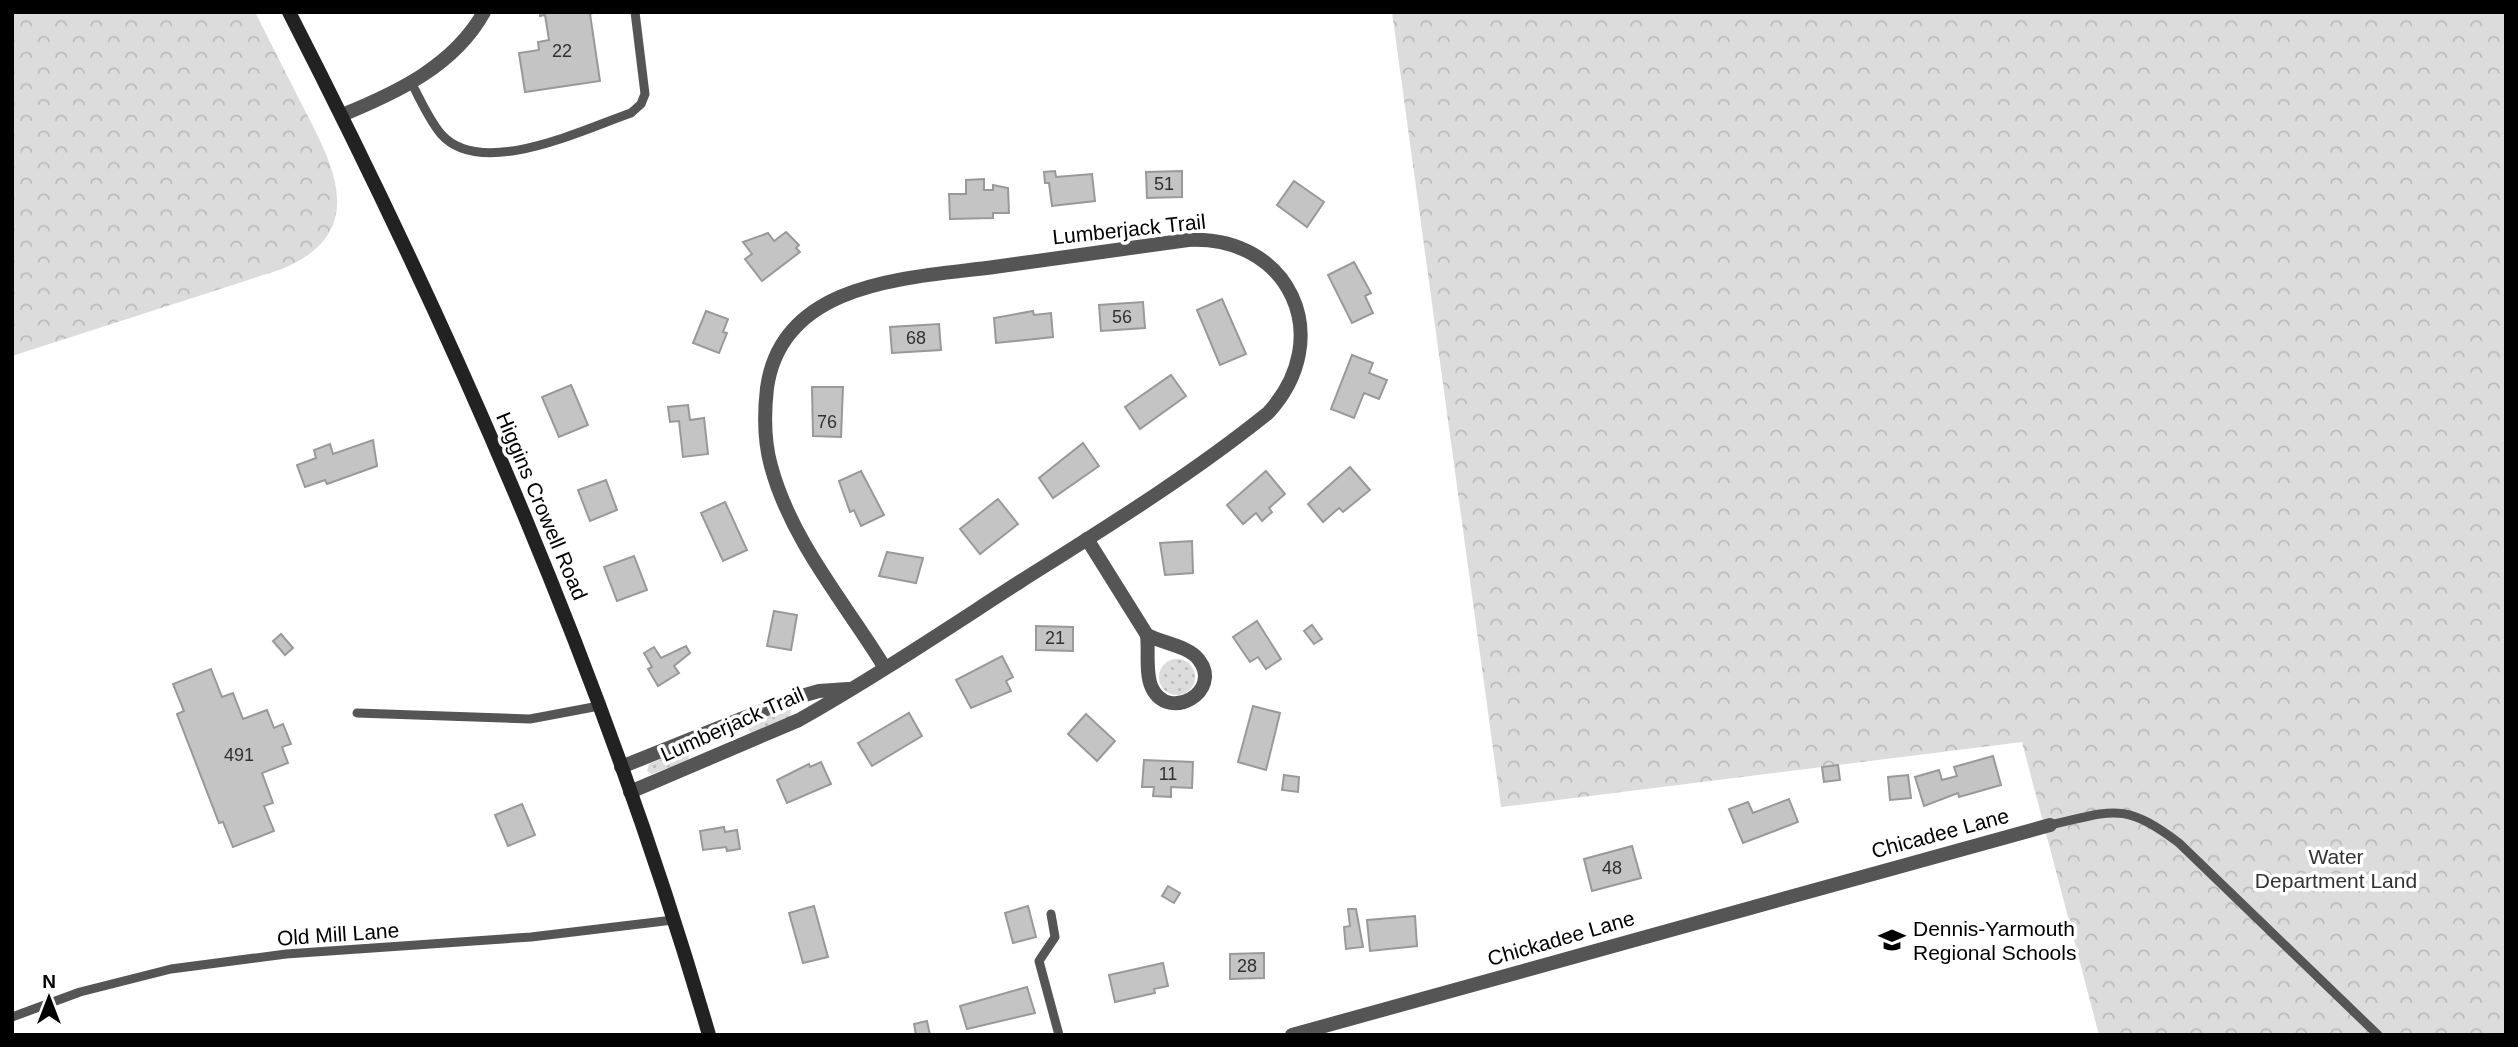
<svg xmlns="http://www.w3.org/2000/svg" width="2518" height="1047" font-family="Arial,sans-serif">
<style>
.park{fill:url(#park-crowns)}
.garden{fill:url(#garden-dots)}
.building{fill:#c4c4c4;stroke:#999;stroke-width:2}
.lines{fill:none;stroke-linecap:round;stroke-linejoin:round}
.service{stroke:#555;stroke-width:9}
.minor{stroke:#555;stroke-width:14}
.secondary{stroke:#222;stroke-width:14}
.labels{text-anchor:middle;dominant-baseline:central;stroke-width:7;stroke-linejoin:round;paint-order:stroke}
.number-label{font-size:18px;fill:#313131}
.street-label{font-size:21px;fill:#000;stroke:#fff}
.park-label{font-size:21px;fill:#333;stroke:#fff}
.poi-label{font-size:21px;fill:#000;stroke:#fff;text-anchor:start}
</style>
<defs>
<pattern id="park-crowns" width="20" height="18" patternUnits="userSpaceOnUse" patternTransform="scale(1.75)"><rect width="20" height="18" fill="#dcdcdc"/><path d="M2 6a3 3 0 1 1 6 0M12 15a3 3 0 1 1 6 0" fill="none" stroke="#bbb"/></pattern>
<pattern id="garden-dots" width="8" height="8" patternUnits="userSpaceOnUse" patternTransform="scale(1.75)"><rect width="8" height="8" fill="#dcdcdc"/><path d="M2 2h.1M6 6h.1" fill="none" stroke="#bbb" stroke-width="1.8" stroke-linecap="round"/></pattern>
</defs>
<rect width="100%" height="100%" fill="#fff"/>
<g class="park">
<path d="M12 12H255C270 42 286 73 301 103 333 164 371 232 282 269L12 356Z"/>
<path d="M1392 12H2506V1035H2099L2022 742 1501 807Z"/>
</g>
<g class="garden">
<circle cx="1177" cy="677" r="18"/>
<path d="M785 708 791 710 790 717 751 733 748 729 750 723Z"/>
<path d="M684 749 690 752 688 760 652 774 647 771 649 764Z"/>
</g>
<g class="building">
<path d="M540 12H596L590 14 600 81 525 92 519 53 539 50 538 42 549 40 545 15 540 16Z"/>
<path d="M1055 171 1056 177 1092 174 1095 201 1052 206 1049 183H1045L1044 172Z"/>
<path d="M1182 171V197L1147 198 1146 172Z"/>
<path d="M984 179V190H993V185L1008 188 1009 213H993V218L950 219 949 194H966V180Z"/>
<path d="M1294 181 1324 202 1307 227 1277 205Z"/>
<path d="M786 232 799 245 796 248 800 252 762 281 745 259 752 254 743 242 768 233 774 241Z"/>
<path d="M1354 262 1371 293 1365 296 1373 313 1352 323 1328 275Z"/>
<path d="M1222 299 1246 354 1220 365 1197 310Z"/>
<path d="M1143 302 1145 328 1101 331 1099 305Z"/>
<path d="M706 311 728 319 723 332 727 333 719 353 693 343Z"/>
<path d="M1033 311 1034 315 1051 313 1053 337 996 343 994 318Z"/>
<path d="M939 324 941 350 892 353 890 327Z"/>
<path d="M1352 355 1373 363 1369 373 1387 380 1379 399 1364 393 1354 418 1331 409Z"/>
<path d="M1171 375 1186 396 1140 429 1125 407Z"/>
<path d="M571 385 588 425 559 437 542 397Z"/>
<path d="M812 387H843L841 437 813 436Z"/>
<path d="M688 405 690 420 704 418 708 454 683 457 679 421 670 422 668 407Z"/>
<path d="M373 440 377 466 327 484 325 480 305 487 297 465 316 458 314 450 330 444 333 454Z"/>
<path d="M1083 443 1099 466 1053 498 1039 478Z"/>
<path d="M1350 467 1370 490 1343 512 1339 508 1323 522 1308 504Z"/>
<path d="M861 471 884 515 861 526 854 510 850 512 839 481Z"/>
<path d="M1266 471 1285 494 1269 508 1272 512 1262 521 1256 513 1243 524 1227 505Z"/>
<path d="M606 480 617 510 590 521 578 490Z"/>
<path d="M998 499 1018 524 980 554 960 529Z"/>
<path d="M725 502 747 550 723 561 701 513Z"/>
<path d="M1192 541 1193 573 1165 575 1160 543Z"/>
<path d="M887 552 923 558 916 583 879 576Z"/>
<path d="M634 556 647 590 617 601 604 567Z"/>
<path d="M774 611 797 615 791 650 767 646Z"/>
<path d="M1257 621 1281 659 1266 669 1258 657 1250 662 1233 637Z"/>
<path d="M1312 625 1322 639 1314 644 1304 631Z"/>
<path d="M1036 626 1073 627V651L1036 650Z"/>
<path d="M281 634 293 648 285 655 273 641Z"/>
<path d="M686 646 690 653 674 666 679 673 658 686 648 669 652 667 644 653 654 647 661 658Z"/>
<path d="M1002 656 1013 677 1006 681 1011 691 971 708 956 680Z"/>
<path d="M211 669 222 697 233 693 243 719 267 710 274 728 283 724 291 744 282 747 288 763 262 773 273 803 264 806 274 831 233 847 223 822 219 823 177 714 184 711 173 684Z"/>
<path d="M1253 706 1280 713 1266 770 1238 762Z"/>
<path d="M909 713 922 736 872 766 858 743Z"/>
<path d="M1086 714 1115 741 1097 761 1068 734Z"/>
<path d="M1993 756 2001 785 1959 797 1958 793 1924 806 1915 777 1939 770 1942 780 1957 776 1954 767Z"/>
<path d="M1144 760 1193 762 1192 788 1171 787V797L1153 796 1154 787H1142Z"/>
<path d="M821 762 831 784 787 803 777 780 809 764 810 767Z"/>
<path d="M1838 765 1840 780 1824 782 1822 767Z"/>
<path d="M1284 775 1299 777 1298 792 1282 790Z"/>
<path d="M1908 775 1911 798 1890 800 1888 777Z"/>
<path d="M1789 799 1798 822 1743 843 1729 809 1748 802 1753 813Z"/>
<path d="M522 804 535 835 508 846 495 815Z"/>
<path d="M724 827 725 832 737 830 740 849 727 851 726 847 703 850 700 831Z"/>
<path d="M1632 846 1641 878 1592 891 1584 859Z"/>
<path d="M1168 886 1180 893 1174 903 1162 896Z"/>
<path d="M814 906 828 957 803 963 789 913Z"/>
<path d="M1028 906 1036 937 1013 943 1005 913Z"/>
<path d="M1348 909H1356L1363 947 1346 949 1344 927 1350 926Z"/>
<path d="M1415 916 1417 946 1370 951 1367 920Z"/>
<path d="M1264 953V978L1230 979V954Z"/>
<path d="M1163 963 1168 986 1154 989 1155 993 1115 1002 1109 975Z"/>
<path d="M1027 987 1035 1013 967 1029 960 1006Z"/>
<path d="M927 1021 930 1035H916L914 1024Z"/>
</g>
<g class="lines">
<g class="service">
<path d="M411 82C420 99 429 120 441 134 481 180 584 129 631 113L641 104 645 94 635 12"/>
<path d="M357 713 530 719 599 706"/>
<path d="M2050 825C2113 811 2123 801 2179 843L2378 1035"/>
<path d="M1051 914 1055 937 1039 961 1059 1035"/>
<path d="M12 1017 80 992 171 969 286 954 531 937 673 920"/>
</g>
<g class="minor">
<path d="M342 115C396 93 454 66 484 12"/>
<path d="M1087 539 1147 635"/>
<path d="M1147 635C1162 643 1189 646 1199 660 1223 691 1169 723 1152 688 1145 674 1149 650 1147 635Z"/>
<path d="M621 767 791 699 819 691 848 689"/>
<path d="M630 792 799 720C875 677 948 628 1021 581 1105 528 1191 475 1268 413 1337 338 1290 235 1188 240 1123 249 1059 258 994 267 911 278 782 280 767 388 764 414 764 441 771 466 791 541 846 604 885 668"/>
<path d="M1292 1035 2050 825"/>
</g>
<path class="secondary" d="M289 12C457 340 606 680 709 1035"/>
</g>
<defs>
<g id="school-bare" transform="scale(2.1)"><path d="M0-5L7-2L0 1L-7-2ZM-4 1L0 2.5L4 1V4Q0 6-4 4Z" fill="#000" stroke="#fff" stroke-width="2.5" paint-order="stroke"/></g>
</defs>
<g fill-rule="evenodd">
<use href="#school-bare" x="1892" y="940"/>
</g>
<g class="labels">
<g class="number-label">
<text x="562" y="51">22</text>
<text x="1164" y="184">51</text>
<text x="1122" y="317">56</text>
<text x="916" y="338">68</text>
<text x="827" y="422">76</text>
<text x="1055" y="638">21</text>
<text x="239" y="755">491</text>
<text x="1168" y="774">11</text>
<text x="1612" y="868">48</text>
<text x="1247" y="966">28</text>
</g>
<g class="street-label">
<text transform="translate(1129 229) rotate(-6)">Lumberjack Trail</text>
<text transform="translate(542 506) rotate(67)">Higgins Crowell Road</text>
<text transform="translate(732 724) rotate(-24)">Lumberjack Trail</text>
<text transform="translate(1940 833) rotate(-15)">Chicadee Lane</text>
<text transform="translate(338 934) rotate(-4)">Old Mill Lane</text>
<text transform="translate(1561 938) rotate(-16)">Chickadee Lane</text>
</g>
<g class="park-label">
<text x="2336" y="856">Water<tspan x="2336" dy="24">Department Land</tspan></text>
</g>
<g class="poi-label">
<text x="1913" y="928">Dennis-Yarmouth<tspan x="1913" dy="24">Regional Schools</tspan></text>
</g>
</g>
<rect width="2518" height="1047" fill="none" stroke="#000000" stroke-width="28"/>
<g transform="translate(49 998)" stroke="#ffffff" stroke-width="5" paint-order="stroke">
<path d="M0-5L12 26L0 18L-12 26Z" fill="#000000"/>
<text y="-10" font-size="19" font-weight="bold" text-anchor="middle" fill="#000000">N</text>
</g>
</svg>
